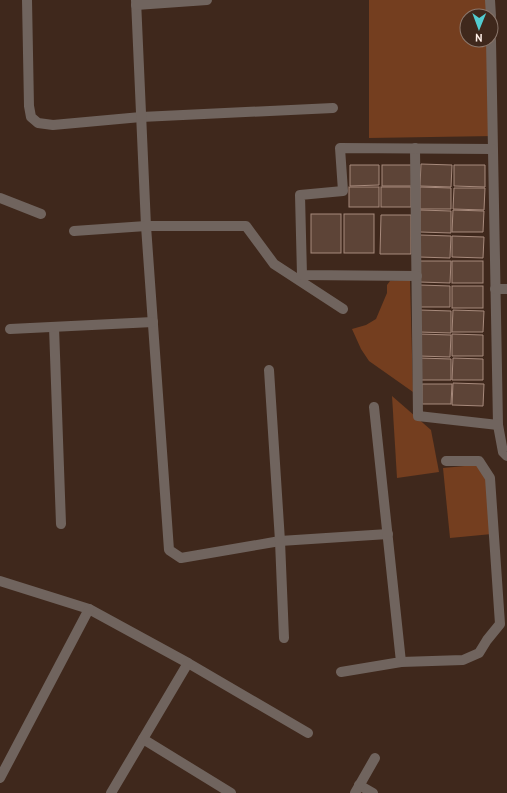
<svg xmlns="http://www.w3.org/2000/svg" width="507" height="793" font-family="'PT Sans',sans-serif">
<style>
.green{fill:#743e1f;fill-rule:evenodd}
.building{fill:#5d4437;stroke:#a78a7c}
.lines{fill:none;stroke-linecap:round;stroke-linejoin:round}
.street{stroke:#70645e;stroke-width:10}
</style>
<rect width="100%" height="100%" fill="#3f281c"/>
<g class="green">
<path d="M369 0H495V136L369 138ZM467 16H491V40H467Z"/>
<path d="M410 280 413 392 369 361 361 349 352 329 366 325 376 319 387 293V285L390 281Z"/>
<path d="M392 396 431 430 439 472 397 478Z"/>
<path d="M486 464 492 534 450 538 443 468Z"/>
</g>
<g class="building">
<path d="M421 164 452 165 451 187 420 186Z"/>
<path d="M350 165H379V185L350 186Z"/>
<rect x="382" y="165" width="30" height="21"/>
<path d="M454 165H485V187L454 186Z"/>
<rect x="349" y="187" width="30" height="20"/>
<rect x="381" y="187" width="30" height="20"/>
<path d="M420 187 451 188V209H420Z"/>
<path d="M454 188H485L484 210 453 209Z"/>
<path d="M420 210 451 211V233L420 232Z"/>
<path d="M453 210 484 211 483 232H452Z"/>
<rect x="311" y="214" width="30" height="39"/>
<rect x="344" y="214" width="30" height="39"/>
<path d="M381 215H411V254H380Z"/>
<path d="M420 235 451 236 450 258 419 257Z"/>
<path d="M452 236 484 237 483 258 452 257Z"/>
<path d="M420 261H451L450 283 419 282Z"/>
<rect x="452" y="261" width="31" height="22"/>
<path d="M420 285 450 286V307H419Z"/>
<rect x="452" y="286" width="31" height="22"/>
<path d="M420 310 451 311V333L419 332Z"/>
<path d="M453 310 484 311 483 332H452Z"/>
<path d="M420 334 451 335 450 357 419 356Z"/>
<path d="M452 334 483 335V356H452Z"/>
<path d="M420 358 451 359V380H420Z"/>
<path d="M453 358 483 359V380H452Z"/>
<path d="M453 383 484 384 483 406 452 405Z"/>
<path d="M422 384H452L451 404H422Z"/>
</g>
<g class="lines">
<g class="street">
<path d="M27 0 29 106 31 117 38 123 53 125 141 117 333 108"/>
<path d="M136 0 146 226 169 550 181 558 280 541 388 534"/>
<path d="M490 0 491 16"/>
<path d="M136 5 207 0"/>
<path d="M491 40 498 425 503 452 507 456"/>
<path d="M415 148 418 416 498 425"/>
<path d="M0 198 41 214"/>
<path d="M74 231 146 226H246L274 264 343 309"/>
<path d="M417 276 302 275 300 195 343 191 340 148 492 149"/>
<path d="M495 289H507"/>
<path d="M54 327 61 524"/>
<path d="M10 329 153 322"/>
<path d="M269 370 280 541 284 638"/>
<path d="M0 581 89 609 188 663 308 733"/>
<path d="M401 662 463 660 479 653 487 640 500 624 490 478 479 461H446"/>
<path d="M341 672 401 662 374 407"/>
<path d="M143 739 231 793"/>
<path d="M0 778 89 609"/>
<path d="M359 785 373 793"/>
<path d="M111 793 188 663"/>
<path d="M355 793 375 758"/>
</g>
</g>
<g transform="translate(479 28) rotate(181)"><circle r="19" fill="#3f281c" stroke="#8c786d"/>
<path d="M0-3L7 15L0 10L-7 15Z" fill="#52ccd0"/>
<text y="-6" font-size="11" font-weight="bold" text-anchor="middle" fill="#ffefe7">N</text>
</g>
</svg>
